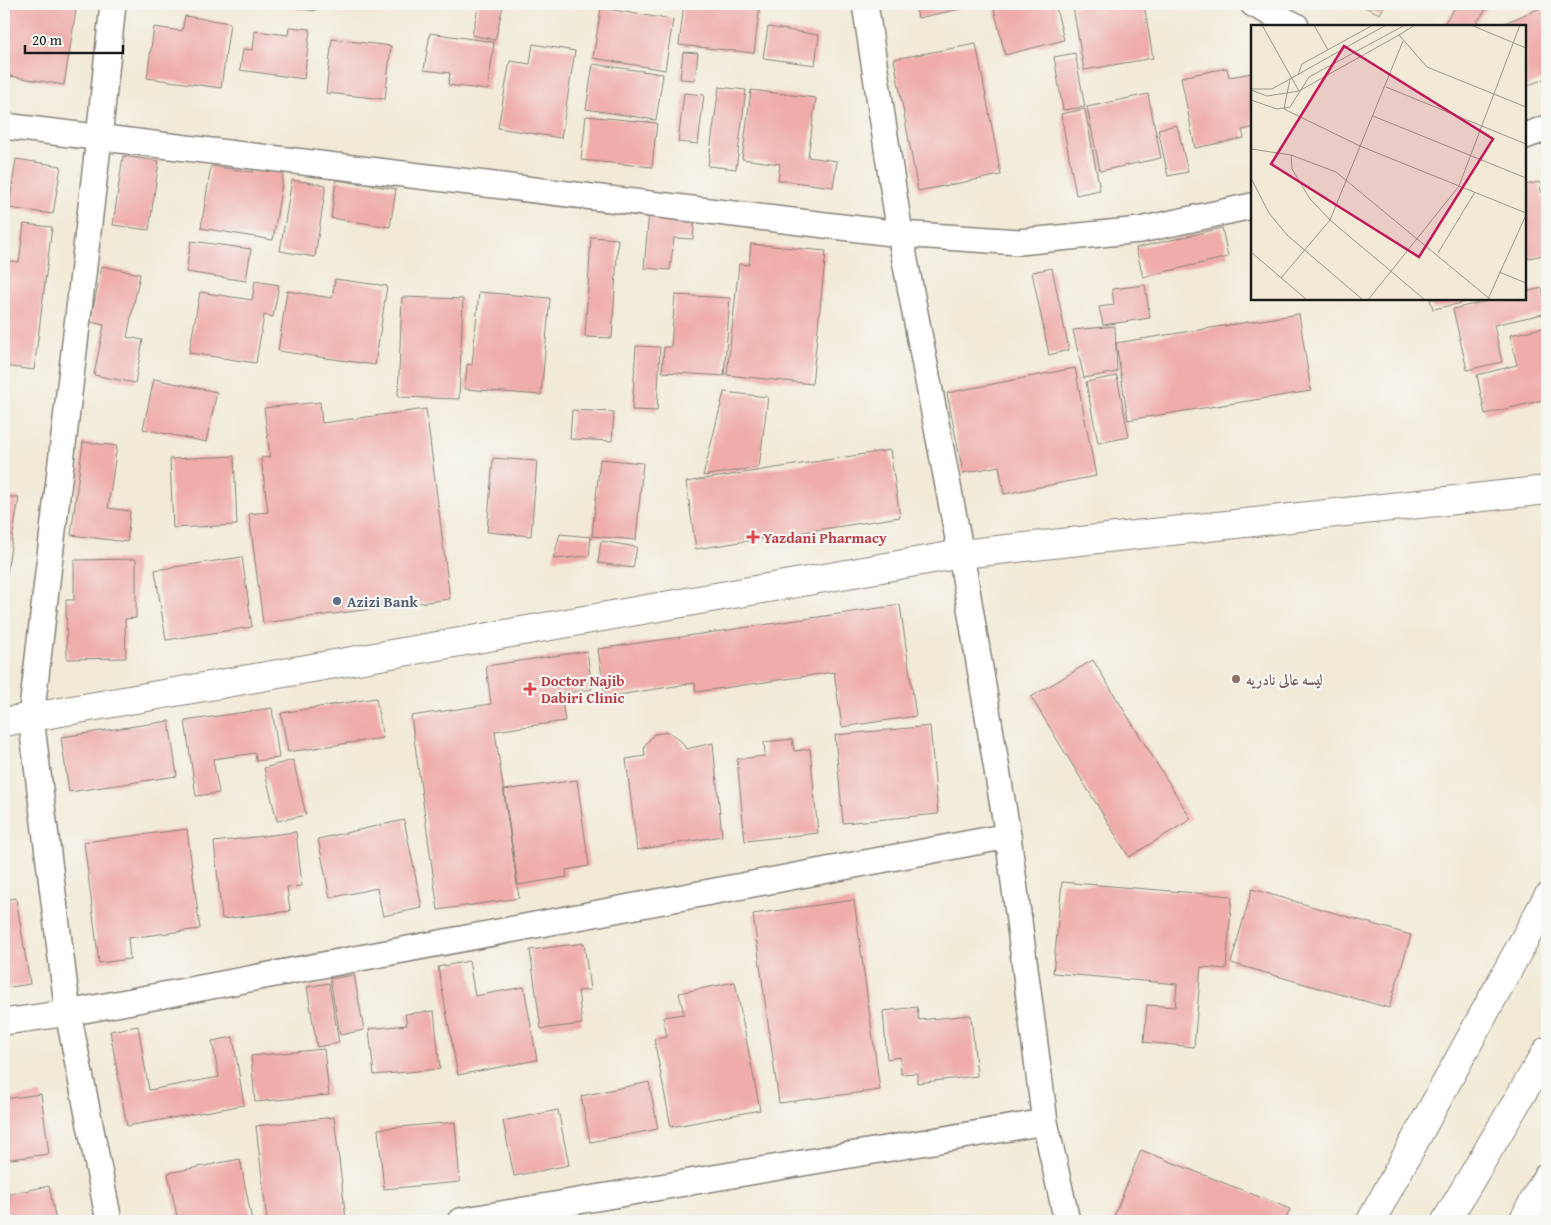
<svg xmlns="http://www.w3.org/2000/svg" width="1551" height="1225" font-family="'Gentium Book Plus',Amiri,serif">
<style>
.building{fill:#efaca9}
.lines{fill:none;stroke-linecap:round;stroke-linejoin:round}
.street-casing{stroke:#87837a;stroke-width:28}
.secondary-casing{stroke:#87837a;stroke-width:30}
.primary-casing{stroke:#87837a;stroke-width:30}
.street{stroke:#fff;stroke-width:25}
.secondary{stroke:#fff;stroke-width:28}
.primary{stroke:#fff;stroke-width:28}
.health-dot{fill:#e0444e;stroke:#f6f6f2;stroke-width:2}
.service-dot{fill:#5c6f8a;stroke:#f6f6f2;stroke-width:2}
.education-dot{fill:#8d6e63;stroke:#f6f6f2;stroke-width:2}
.labels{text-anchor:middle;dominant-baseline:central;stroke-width:4.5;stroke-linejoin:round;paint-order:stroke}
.health-label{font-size:15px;font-weight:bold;fill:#be3a42;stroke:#f6f6f2;text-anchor:start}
.service-label{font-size:15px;font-weight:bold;fill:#4e5e75;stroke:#f6f6f2;text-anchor:start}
.education-label{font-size:15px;font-weight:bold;fill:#785e54;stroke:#f6f6f2;text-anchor:start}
.inset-road{fill:none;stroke:#9c988c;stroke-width:1}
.view{fill:#c2185b;fill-opacity:0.15;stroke:#c2185b;stroke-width:2.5}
.inset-edge{fill:none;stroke:#1c1c1c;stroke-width:2.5}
</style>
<rect width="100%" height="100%" fill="#f6f6f2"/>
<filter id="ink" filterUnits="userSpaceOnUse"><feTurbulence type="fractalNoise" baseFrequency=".02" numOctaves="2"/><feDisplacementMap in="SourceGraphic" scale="10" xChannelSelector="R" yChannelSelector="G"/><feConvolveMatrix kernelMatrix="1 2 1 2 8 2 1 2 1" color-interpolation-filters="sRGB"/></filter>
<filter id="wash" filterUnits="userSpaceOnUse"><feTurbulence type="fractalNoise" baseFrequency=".0096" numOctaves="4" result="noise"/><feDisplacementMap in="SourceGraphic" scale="20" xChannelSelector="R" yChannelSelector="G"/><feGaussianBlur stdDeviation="1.12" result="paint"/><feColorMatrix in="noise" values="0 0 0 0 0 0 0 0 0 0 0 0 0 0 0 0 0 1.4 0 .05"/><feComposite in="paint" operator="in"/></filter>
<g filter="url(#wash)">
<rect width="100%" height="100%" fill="#f2ead7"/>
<g id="blocks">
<g class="building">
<path d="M4 4H77L64 85 4 75Z"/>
<path d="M274 4H316L315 11Z"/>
<path d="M479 4 503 6 495 40 472 35Z"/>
<path d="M684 4H760L754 53 679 45Z"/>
<path d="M915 4H965V8L918 18Z"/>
<path d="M993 4H1055L1064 40 1005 55Z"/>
<path d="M1090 4H1144L1153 58 1084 70 1073 7Z"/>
<path d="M1358 4H1385L1380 14Z"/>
<path d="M1458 4H1487L1489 5 1474 26H1442Z"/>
<path d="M1543 7 1547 18V78L1526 86 1525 26H1497Z"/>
<path d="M601 8 673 20 665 70 593 58Z"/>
<path d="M185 16 230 23 221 88 147 78 154 27 182 31Z"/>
<path d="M289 27 310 29 304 79 240 70 243 49 253 50 255 31 288 35Z"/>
<path d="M768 27 819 35 815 65 763 58Z"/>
<path d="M430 33 494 42 488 90 448 85 450 73 424 70Z"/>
<path d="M332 39 391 46 385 99 326 93Z"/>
<path d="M533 44 575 51 561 138 498 128 510 61 530 64Z"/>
<path d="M976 44 1001 175 918 191 894 59Z"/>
<path d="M683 52 698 53 695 80 680 79Z"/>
<path d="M1075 53 1085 107 1063 110 1054 57Z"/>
<path d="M593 64 663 74 656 120 586 109Z"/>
<path d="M1227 68 1229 77 1252 73V128L1242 130 1244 138 1195 148 1181 77Z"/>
<path d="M719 87 746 90 736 169 708 166Z"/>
<path d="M751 90 816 98 808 157 837 161 833 187 778 180 780 164 742 159Z"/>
<path d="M684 93 704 95 698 144 678 142Z"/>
<path d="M1148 94 1161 158 1100 171 1087 107Z"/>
<path d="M1085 109 1100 190 1076 195 1061 114Z"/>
<path d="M586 116 657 123 652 167 581 160Z"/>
<path d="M1177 125 1188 172 1168 176 1158 129Z"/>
<path d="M123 156 159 161 149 230 113 225Z"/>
<path d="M16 159 61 166 53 214 9 208Z"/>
<path d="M255 165 284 170 273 240 201 228 211 166 253 172Z"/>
<path d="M292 180 326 185 315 257 280 251Z"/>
<path d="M336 180 396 189 390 227 331 218Z"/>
<path d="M1539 182 1547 219V254L1525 259V185Z"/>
<path d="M649 212 695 216 693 239 674 238 670 270 644 268Z"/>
<path d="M24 224 52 227 34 370 4 366V260L19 262Z"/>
<path d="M1222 228 1228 257 1143 277 1136 248Z"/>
<path d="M591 237 618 239 612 338 585 337Z"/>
<path d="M191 241 251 249 246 281 186 272Z"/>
<path d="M751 244 826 251 812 384 727 375 739 264 749 265Z"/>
<path d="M102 266 140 274 127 337 143 340 135 383 94 375 104 325 90 322Z"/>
<path d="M1052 268 1069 350 1049 355 1032 272Z"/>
<path d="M335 279 387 286 375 365 278 351 287 291 332 298Z"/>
<path d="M255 281 279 285 273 317 264 315 256 363 189 353 200 292 252 300Z"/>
<path d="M1145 285 1150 318 1103 325 1099 307 1114 305 1112 289Z"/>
<path d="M1542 288 1547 313 1494 325 1502 362 1467 370 1453 309 1496 299H1525V292Z"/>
<path d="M479 292 550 298 541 395 465 389 467 364 472 365Z"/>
<path d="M675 295 730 298 724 376 662 372 664 347H671Z"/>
<path d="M402 297 463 299 459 399 398 397Z"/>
<path d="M1430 299H1462L1463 303 1433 309Z"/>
<path d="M1299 314 1311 391 1128 420 1116 343Z"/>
<path d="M1115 326 1117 372 1084 378 1073 330Z"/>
<path d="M1547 327V399L1485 414 1477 375 1517 365 1510 335Z"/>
<path d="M636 346 660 347 657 411 632 410Z"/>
<path d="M1075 368 1096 476 1004 494 999 466 963 473 947 393Z"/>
<path d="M1117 376 1129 437 1098 443 1086 382Z"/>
<path d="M154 379 217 392 206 442 143 429Z"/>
<path d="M724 392 768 397 759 467 703 476Z"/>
<path d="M320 402 322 423 426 409 450 599 263 623 249 514 268 512 261 458 270 457 264 408Z"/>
<path d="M572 410 614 412 612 441 570 439Z"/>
<path d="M83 442 117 446 108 508 130 511 127 542 71 535Z"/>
<path d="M890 450 900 517 696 549 686 482Z"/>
<path d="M234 456 237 525 173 528 170 459Z"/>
<path d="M493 458 537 461 531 536 487 532Z"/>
<path d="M600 459 643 463 636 540 592 536Z"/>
<path d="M4 497H19L5 584H4Z"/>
<path d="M560 534 591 537 589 556 553 559Z"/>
<path d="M601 541 637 547 633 568 598 563Z"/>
<path d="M242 557 252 627 166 640 155 570Z"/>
<path d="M136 559V618L125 619 126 658 67 659 66 600H74V560Z"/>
<path d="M900 605 916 716 842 727 834 672 696 692 695 683 605 697 598 649Z"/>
<path d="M587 651 592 689 561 694 565 721 495 731 519 898 438 910 411 716 491 704 486 666Z"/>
<path d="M1093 660 1191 819 1129 857 1031 697Z"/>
<path d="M376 698 383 738 288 752 281 713Z"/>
<path d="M272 708 279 758 256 761 255 753 213 759 219 793 196 796 185 721Z"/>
<path d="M169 721 177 776 69 792 61 737Z"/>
<path d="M930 726 938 814 843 823 835 735Z"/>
<path d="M669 732 681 741 686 749 713 743 722 836 637 850 626 759 645 756 644 746 654 734Z"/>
<path d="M792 739 794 751 810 749 818 833 745 841 737 759 765 756 764 742Z"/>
<path d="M293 760 306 815 277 821 264 768Z"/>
<path d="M577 780 589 866 566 870 567 877 518 885 504 790Z"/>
<path d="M404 820 422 908 383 916 377 888 330 898 318 839Z"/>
<path d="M187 829 200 929 128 938 130 959 99 963 84 842Z"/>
<path d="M296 832 302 886 287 887 290 911 222 919 214 842Z"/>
<path d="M1062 882 1232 896 1226 969 1201 967 1194 1047 1144 1042 1147 1005 1175 1007 1177 984 1053 973Z"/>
<path d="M1252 889 1411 935 1389 1008 1231 963Z"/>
<path d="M16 898 30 984 4 988V900Z"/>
<path d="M854 900 880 1090 779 1103 753 914Z"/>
<path d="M584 943 590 990 578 991 582 1024 541 1029 530 950Z"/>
<path d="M469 961 475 996 524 987 537 1060 458 1075 438 967Z"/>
<path d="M354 975 364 1030 340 1035 330 979Z"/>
<path d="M735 982 760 1110 671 1127 654 1039 667 1037 663 1017 684 1014 679 993Z"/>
<path d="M329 983 339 1043 317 1047 307 987Z"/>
<path d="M917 1007 919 1020 971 1015 977 1076 917 1083V1073L901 1074 900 1057 887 1059 883 1011Z"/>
<path d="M434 1011 440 1069 374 1075 369 1029 407 1025 405 1014Z"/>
<path d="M138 1026 149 1090 219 1077 212 1041 233 1037 244 1105 127 1126 110 1031Z"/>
<path d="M324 1049 329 1095 255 1102 251 1056Z"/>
<path d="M649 1082 658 1129 590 1142 581 1096Z"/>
<path d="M41 1094 49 1154 4 1160V1099Z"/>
<path d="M558 1110 569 1165 514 1176 503 1121Z"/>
<path d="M334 1117 346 1219 324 1221H267L256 1126Z"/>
<path d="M455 1122 460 1182 384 1189 378 1129Z"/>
<path d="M1141 1150 1290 1209 1285 1221H1112Z"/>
<path d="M240 1159 252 1221H178L168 1173Z"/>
<path d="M49 1186 56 1221H4V1195Z"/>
</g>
</g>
</g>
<g filter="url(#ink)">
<use href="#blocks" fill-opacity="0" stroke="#87837a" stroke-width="1"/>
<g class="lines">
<g class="street-casing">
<g id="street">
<path d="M865 4 900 234 961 554 1008 836 1045 1122 1067 1221"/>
<path d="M1253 4 1296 26"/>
<path d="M4 126 900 234 1019 242 1140 230 1252 206"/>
<path d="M1525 136 1547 128"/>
<path d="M4 1022 68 1013 1008 836"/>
<path d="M109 1221 68 1013 31 718 99 138 113 4"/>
<path d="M460 1221 1045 1122"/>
</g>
</g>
<g class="secondary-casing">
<g id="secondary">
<path d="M4 722 961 554 1547 490"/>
<path d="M1371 1221 1547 898"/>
</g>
</g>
<g class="primary-casing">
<g id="primary">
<path d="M1446 1221 1547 1051"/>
<path d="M1523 1221 1547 1177"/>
</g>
</g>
<use href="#street" class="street"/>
<use href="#secondary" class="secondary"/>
<use href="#primary" class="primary"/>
</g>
</g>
<g class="health-dot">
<path d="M750.5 529.5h5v5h5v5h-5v5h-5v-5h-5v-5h5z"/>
<path d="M527.5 681.5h5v5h5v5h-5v5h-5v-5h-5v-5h5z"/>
</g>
<circle class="service-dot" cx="337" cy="601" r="5"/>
<circle class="education-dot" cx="1236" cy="679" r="5"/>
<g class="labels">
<g class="health-label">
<text x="763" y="537">Yazdani Pharmacy</text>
<text x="541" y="680">Doctor Najib<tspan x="541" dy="17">Dabiri Clinic</tspan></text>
</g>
<g class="service-label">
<text x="347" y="601">Azizi Bank</text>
</g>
<g class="education-label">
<text x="1246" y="679">لیسه عالی نادریه</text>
</g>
</g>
<g transform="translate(1251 25)">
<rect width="275" height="275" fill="#f2ead7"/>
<path class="inset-road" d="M11 0 48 66M63 0 77 25M220 0 275 23M148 10 164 0M47 50 51 39 122 0M39 54 33 84 109 121 275 188M135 62 275 119M0 64H21L135 0M0 65 16 71 48 66 148 10 176 42 275 82M0 75 26 84 39 82 58 52 154 0M122 91 275 153M0 124 40 130 85 147 240 275M40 130 41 144 59 174 79 195 174 275M0 153 18 188 36 210 112 275M0 227 56 275M187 228 224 167M248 247 275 258M30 253 79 195 152 16M237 274 275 190M117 275 208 161 269 0"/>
<path class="view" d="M93 21 242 114 168 232 20 139Z"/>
<rect width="275" height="275" class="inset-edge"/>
</g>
<rect width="1551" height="1225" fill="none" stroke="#f6f6f2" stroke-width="20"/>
<path d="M25 45v8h98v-8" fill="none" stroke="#1c1c1c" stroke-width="2.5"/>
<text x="32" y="45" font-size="15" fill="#1c1c1c" stroke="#f6f6f2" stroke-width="4" paint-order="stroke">20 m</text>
</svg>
